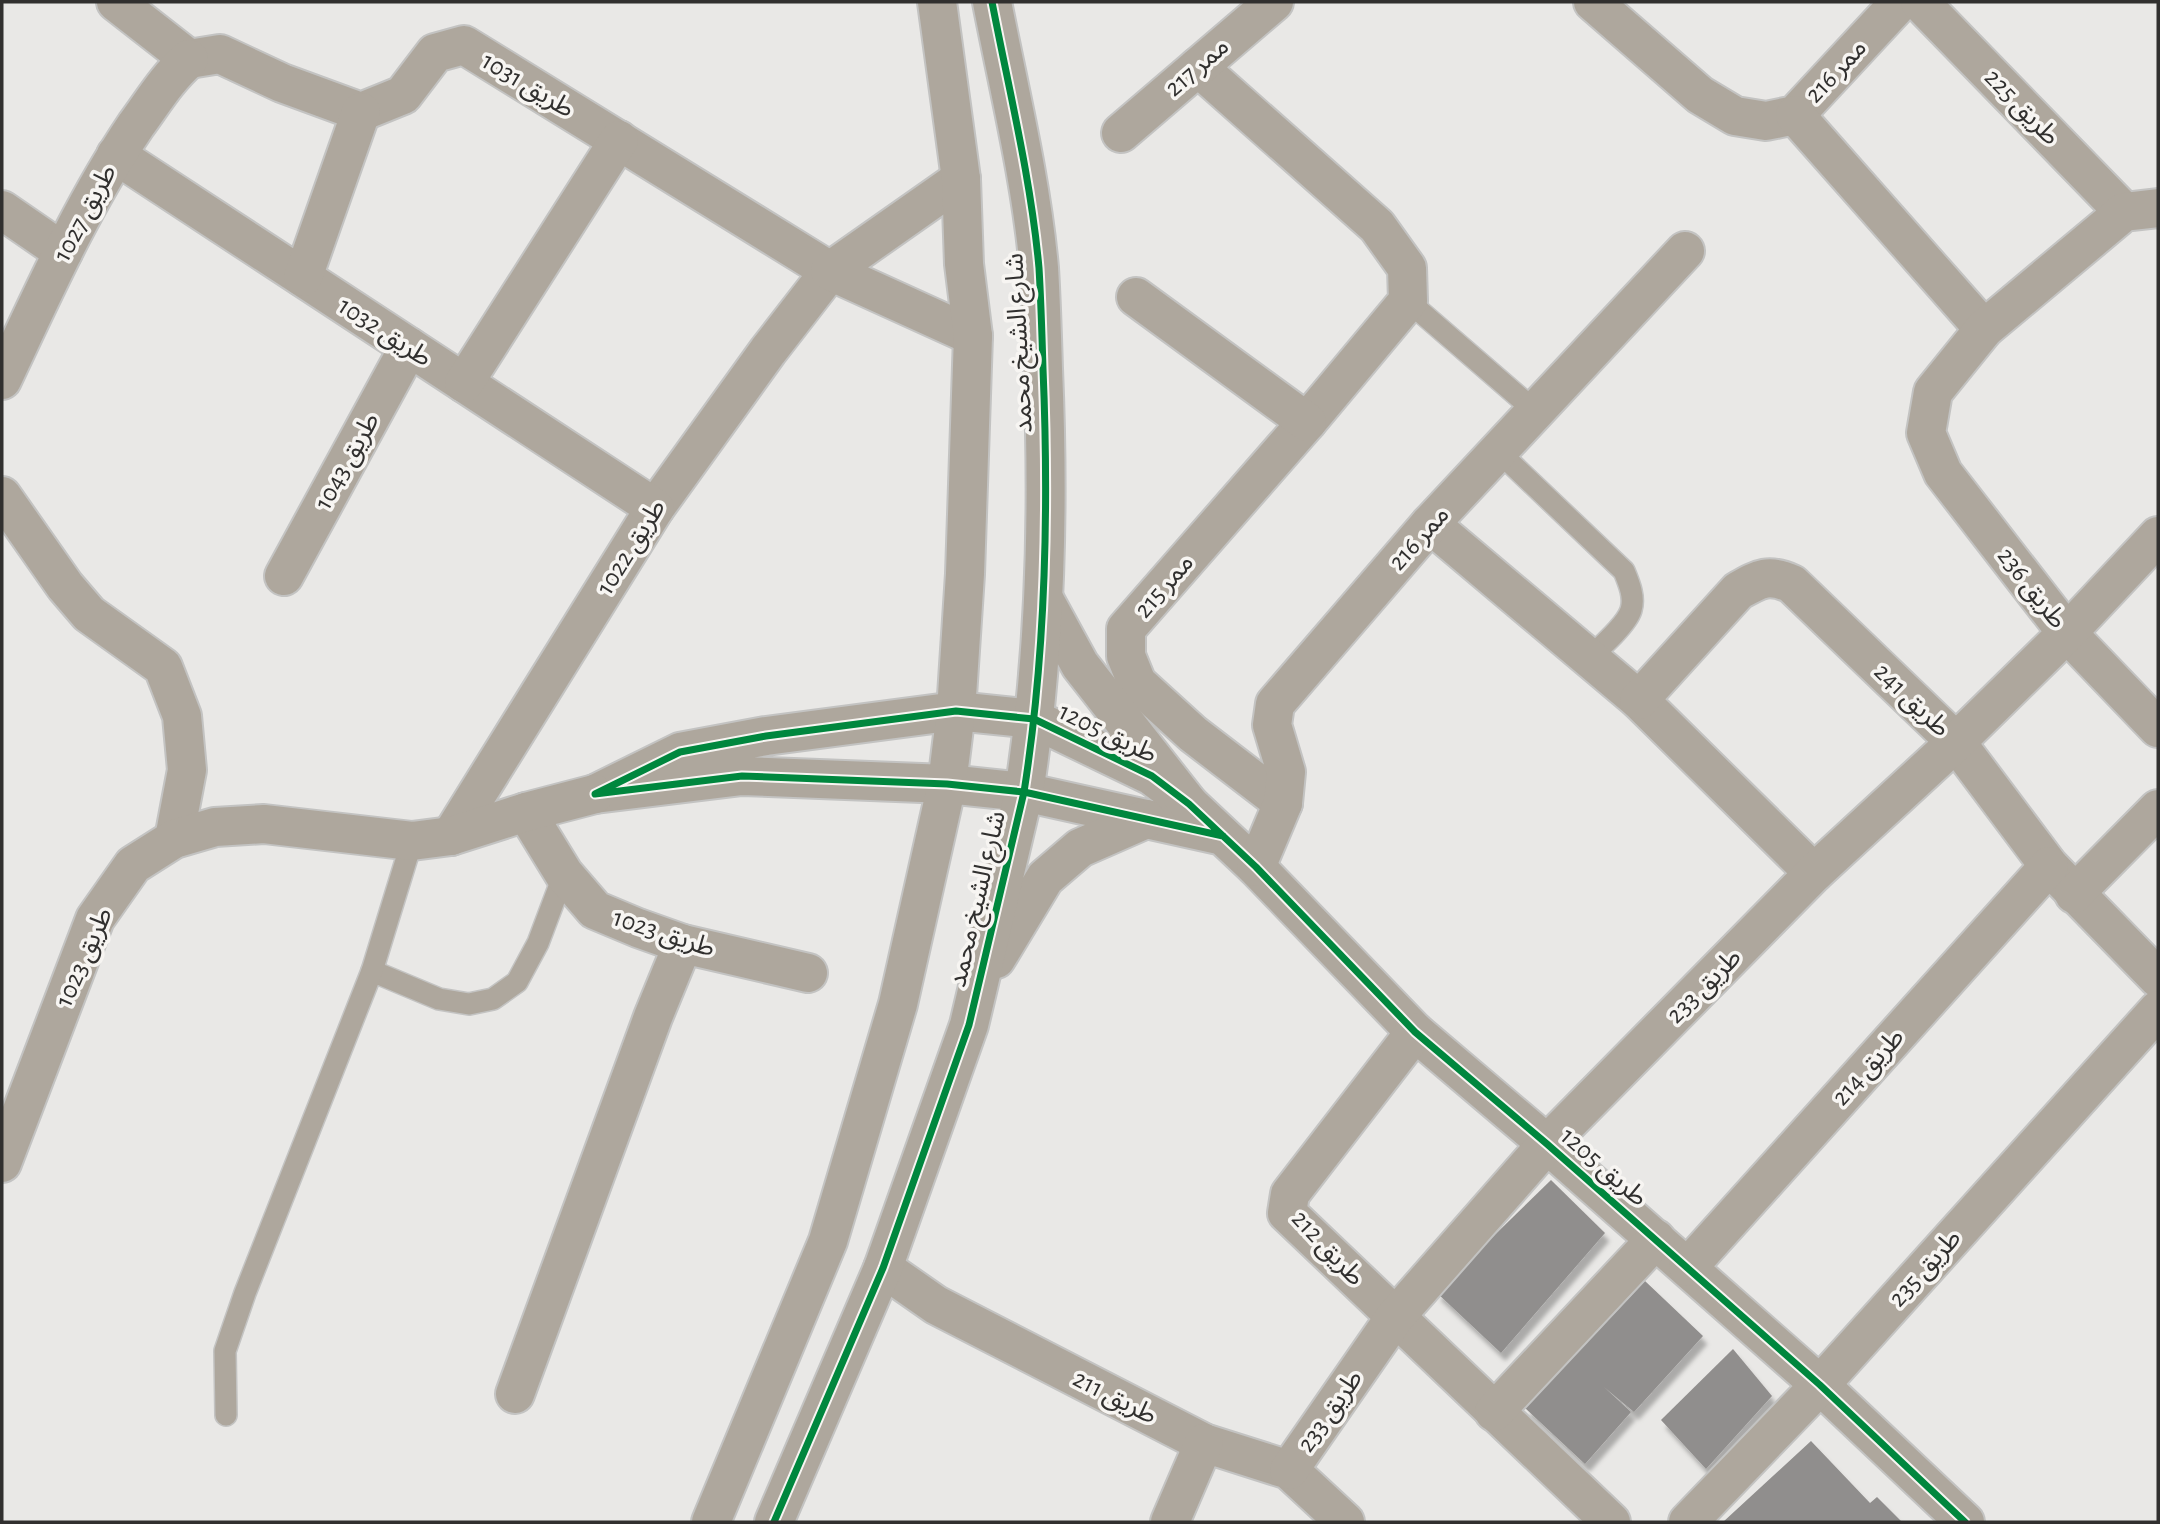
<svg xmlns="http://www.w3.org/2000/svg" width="2160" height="1524" font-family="'Alegreya Sans','Noto Sans Arabic',sans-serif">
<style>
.building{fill:#908e8d;filter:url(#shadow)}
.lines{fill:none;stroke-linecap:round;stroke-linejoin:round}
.service-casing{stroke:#c3c3c2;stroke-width:24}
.minor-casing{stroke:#c3c3c2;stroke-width:42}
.tertiary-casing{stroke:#c3c3c2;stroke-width:42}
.service{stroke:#aea79d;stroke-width:21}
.minor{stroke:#aea79d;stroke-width:38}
.tertiary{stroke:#aea79d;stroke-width:38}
.cycleway-casing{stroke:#f7f5f2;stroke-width:11}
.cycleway{stroke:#00873e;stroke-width:7}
.labels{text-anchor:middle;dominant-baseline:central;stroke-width:7;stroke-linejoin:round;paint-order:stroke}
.street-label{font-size:26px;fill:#31302f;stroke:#f7f5f2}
</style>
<defs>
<filter id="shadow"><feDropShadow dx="4.5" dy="8" stdDeviation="2" flood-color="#0004"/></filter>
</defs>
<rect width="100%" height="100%" fill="#e9e8e6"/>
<g class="building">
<path d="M1551 1180 1605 1233 1501 1353 1436 1292Z"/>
<path d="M1645 1281 1703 1336 1634 1412 1604 1387 1631 1412 1585 1464 1525 1408Z"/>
<path d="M1733 1349 1772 1396 1706 1469 1661 1420Z"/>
<path d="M1811 1441 1870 1503 1877 1497 1902 1522H1723Z"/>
</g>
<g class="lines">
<g class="service-casing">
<g id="service">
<path d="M1408 301 1535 411"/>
<path d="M1498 451 1624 571C1629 583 1635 597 1631 610 1627 624 1600 648 1589 658"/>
<path d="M372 971 439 999 469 1004 493 999 517 982 538 943 564 874"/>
<path d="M226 1415 225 1351 245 1293 372 971 412 841"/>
</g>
</g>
<g class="minor-casing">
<g id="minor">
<path d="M116 2 189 59 220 54 282 83 361 112 403 95 435 53 464 45 830 271 768 351 655 508 451 836"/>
<path d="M1593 2 1700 95 1735 116 1766 121 1795 115 1900 2"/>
<path d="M1920 2 2124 212"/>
<path d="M1198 67 1377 226 1407 268 1408 301 1307 422 1126 629V656L1137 683 1193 734 1283 803"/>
<path d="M1795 115 1984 329"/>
<path d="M1121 133 1274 2"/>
<path d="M116 155 655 508"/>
<path d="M961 179 830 271 973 336"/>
<path d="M2158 208 2124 212 1984 329 1933 392 1926 433 1943 473 2067 633 2158 728"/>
<path d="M2 210 63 252"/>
<path d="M303 277 361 112"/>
<path d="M1136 297 1307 422"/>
<path d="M2 380C43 293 82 205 136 125 153 102 167 78 189 59"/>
<path d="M464 383 619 140"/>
<path d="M2 496 65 586 89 614 163 667 182 716 187 770 174 839"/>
<path d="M1430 524 1639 700 1814 873"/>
<path d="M284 576 409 347"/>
<path d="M1639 700 1738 591C1759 579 1768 573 1792 584L1956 742 2049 866 2158 978"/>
<path d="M526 812 564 874 595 910 638 928 683 944 808 973"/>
<path d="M1223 836 1024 792 947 784 742 776 595 794 680 752 766 736 956 711 1034 719 1152 776 1189 804 1256 867 1415 1032 1547 1144 1820 1385 1965 1522"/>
<path d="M1256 867 1283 803 1286 772 1272 725 1275 704 1430 524 1685 251"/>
<path d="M2074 894 2158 809"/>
<path d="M1415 1032 1290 1194 1287 1213 1611 1522"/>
<path d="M2 1163 95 919 133 865 174 839 215 827 264 824 412 841 451 836 526 812 595 794"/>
<path d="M1688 1267 2049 866"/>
<path d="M883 1268 936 1305 1204 1443 1289 1470 1345 1522"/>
<path d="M515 1394 653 1017 683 944"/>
<path d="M1494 1412 1656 1239"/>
<path d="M1289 1470 1395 1317 1547 1144 1814 873 1956 742 2067 633 2158 536"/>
<path d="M1170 1522 1204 1443"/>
<path d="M1688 1522 1820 1385 2158 1010"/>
</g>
</g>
<g class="tertiary-casing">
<g id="tertiary">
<path d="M1044 599 1080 665 1189 804"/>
<path d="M996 959 1045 878 1080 848 1146 819"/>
<path d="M711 1522 828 1241 898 1004 947 784 956 711 965 574 973 336 964 264 961 179 937 2"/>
<path d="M774 1522 883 1268 969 1025 1024 792C1046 652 1049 510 1043 369 1042 335 1041 301 1039 268 1031 179 1009 90 992 2"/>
</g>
</g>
<use href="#service" class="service"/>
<use href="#minor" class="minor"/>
<use href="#tertiary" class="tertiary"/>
<g class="cycleway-casing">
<g id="cycleway">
<path d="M1223 836 1024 792 947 784 742 776 595 794 680 752 766 736 956 711 1034 719 1152 776 1189 804 1256 867 1415 1032 1547 1144 1820 1385 1965 1522"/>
<path d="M774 1522 883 1268 969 1025 1024 792C1046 652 1049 510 1043 369 1042 335 1041 301 1039 268 1031 179 1009 90 992 2"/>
</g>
</g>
<use href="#cycleway" class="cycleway"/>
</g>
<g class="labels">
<g class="street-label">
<text transform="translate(1197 67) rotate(-41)">ممر 217</text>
<text transform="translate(1836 71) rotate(-47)">ممر 216</text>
<text transform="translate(528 85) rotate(31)">طريق 1031</text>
<text transform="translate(2022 107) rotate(46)">طريق 225</text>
<text transform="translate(85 213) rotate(-62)">طريق 1027</text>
<text transform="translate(385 332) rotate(33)">طريق 1032</text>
<text transform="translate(1019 343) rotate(-93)">شارع الشيخ محمد</text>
<text transform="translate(347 461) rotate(-61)">طريق 1043</text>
<text transform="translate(1419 538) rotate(-48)">ممر 216</text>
<text transform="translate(631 547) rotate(-58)">طريق 1022</text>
<text transform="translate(1164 586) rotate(-49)">ممر 215</text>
<text transform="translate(2032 588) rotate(52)">طريق 236</text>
<text transform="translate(1912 700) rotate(44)">طريق 241</text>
<text transform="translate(1108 733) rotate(26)">طريق 1205</text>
<text transform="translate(977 899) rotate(-77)">شارع الشيخ محمد</text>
<text transform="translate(664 933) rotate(18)">طريق 1023</text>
<text transform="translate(84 957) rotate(-66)">طريق 1023</text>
<text transform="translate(1704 986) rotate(-45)">طريق 233</text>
<text transform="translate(1868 1067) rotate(-48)">طريق 214</text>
<text transform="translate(1604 1167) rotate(41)">طريق 1205</text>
<text transform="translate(1328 1248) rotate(47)">طريق 212</text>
<text transform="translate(1925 1268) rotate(-48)">طريق 235</text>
<text transform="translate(1115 1397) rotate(27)">طريق 211</text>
<text transform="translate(1330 1411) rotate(-55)">طريق 233</text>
</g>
</g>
<rect width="2160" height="1524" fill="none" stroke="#31302f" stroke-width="7"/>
</svg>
